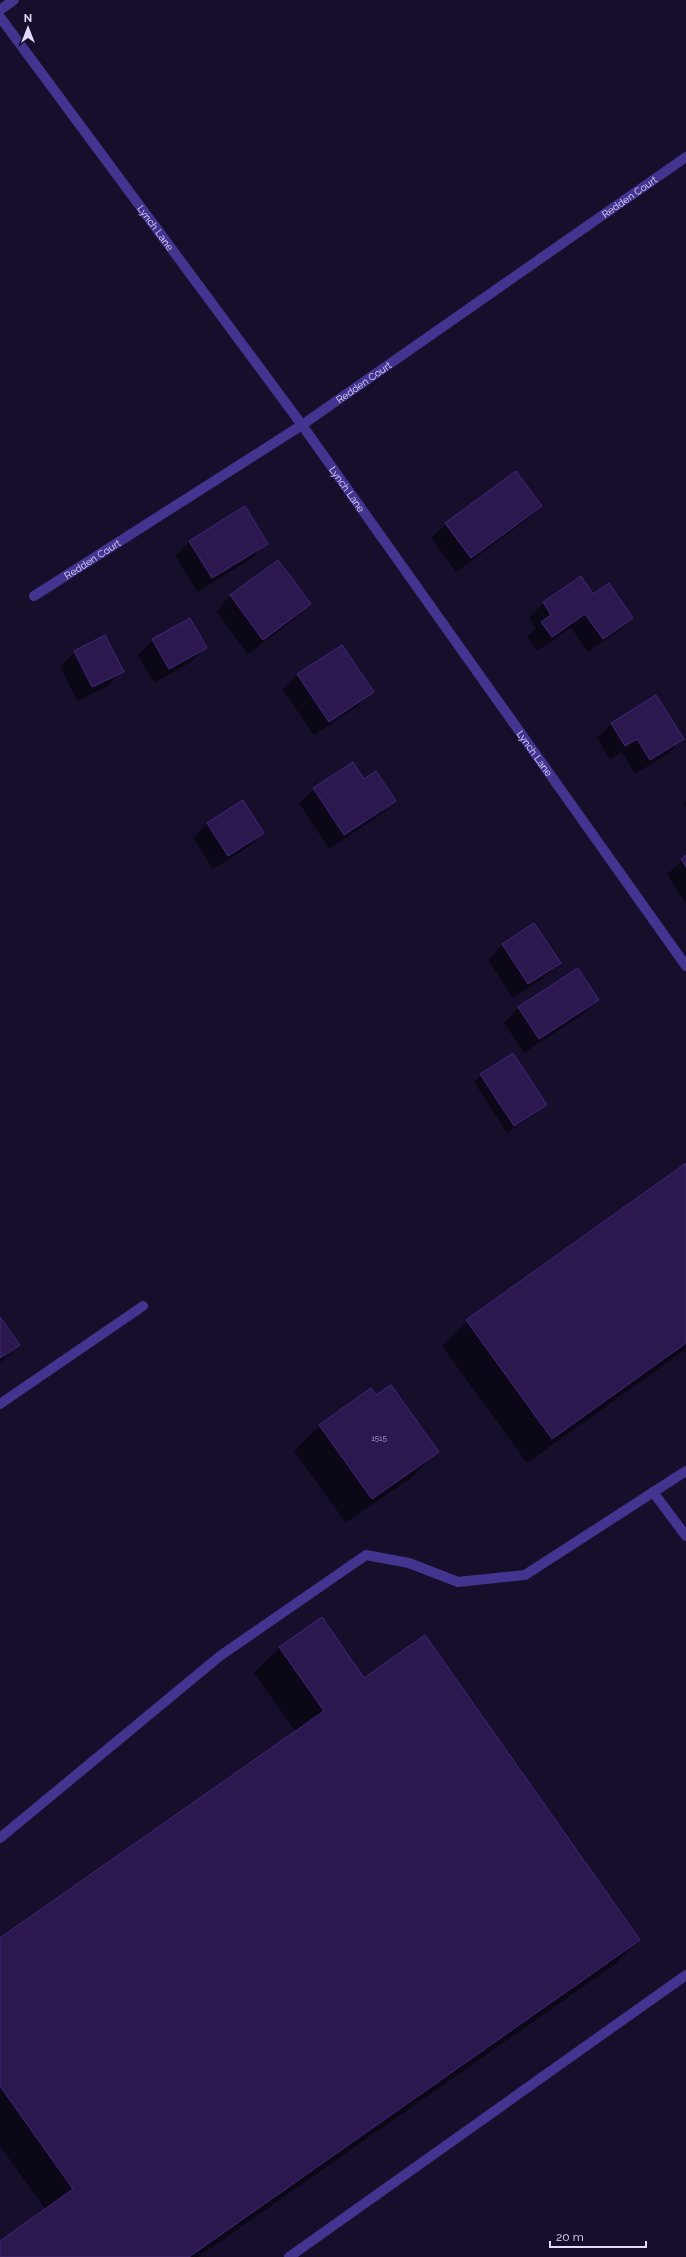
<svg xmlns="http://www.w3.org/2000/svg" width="686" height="2257" font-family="Raleway,sans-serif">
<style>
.shadow{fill:#0007}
.building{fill:#2a184f;stroke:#43287e}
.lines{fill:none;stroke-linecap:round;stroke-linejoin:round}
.service{stroke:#433490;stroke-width:10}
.minor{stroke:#433490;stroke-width:10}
.labels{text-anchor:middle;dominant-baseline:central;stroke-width:4;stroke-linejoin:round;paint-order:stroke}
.number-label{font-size:8px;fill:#b4a9d3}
.street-label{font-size:10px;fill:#e2d9ff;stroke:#170e2c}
</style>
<rect width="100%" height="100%" fill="#170e2c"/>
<g class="shadow">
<path d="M541 506 526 520 456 572 431 538 446 524Z"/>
<path d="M189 542 267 543 252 558 198 592 175 556Z"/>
<path d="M278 561 310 604 296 618 248 654 216 611 230 596Z"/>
<path d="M581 577 593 595 631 618 617 632 588 652 571 628 537 651 527 637 536 628 529 618 543 603Z"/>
<path d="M153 640 205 648 191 662 154 683 138 655Z"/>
<path d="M342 646 372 691 358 706 314 735 283 690 298 675Z"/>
<path d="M75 652 122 672 108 686 77 701 60 666Z"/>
<path d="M612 724 682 739 668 754 635 774 622 752 610 759 597 738Z"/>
<path d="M364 780 395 800 380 815 329 849 299 803 314 789Z"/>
<path d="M242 801 263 833 248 847 213 869 193 838 207 824Z"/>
<path d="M686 801V807L683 803Z"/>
<path d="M686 857V904L667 874Z"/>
<path d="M534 924 559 963 545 977 513 998 488 960 502 945Z"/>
<path d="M578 969 598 1000 583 1014 524 1053 504 1023 518 1008Z"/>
<path d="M481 1075 545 1105 538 1112 507 1133 474 1082Z"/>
<path d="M686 1164V1349L527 1463 442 1346 467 1321Z"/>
<path d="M0 1318 18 1344 0 1363Z"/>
<path d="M371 1389 376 1397 437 1452 412 1477 346 1523 294 1451 319 1426Z"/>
<path d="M322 1618 364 1679 639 1940 614 1965 198 2257H0V2242L46 2210 0 2146V1939L296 1732 254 1673 279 1648Z"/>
</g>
<g class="building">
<path d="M516 471 542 506 471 558 445 523Z"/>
<path d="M245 506 268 544 212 578 189 541Z"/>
<path d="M278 560 311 604 263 640 230 595Z"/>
<path d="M581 576 593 594 609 583 633 618 603 639 585 614 552 637 541 622 551 615 543 602Z"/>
<path d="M190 618 207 648 169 669 152 639Z"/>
<path d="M105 635 124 672 92 687 74 651Z"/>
<path d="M342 645 374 692 329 722 297 674Z"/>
<path d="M656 695 684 739 650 760 637 739 625 746 611 723Z"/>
<path d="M353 762 364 779 376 771 396 801 344 835 313 788Z"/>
<path d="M243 800 264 833 228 856 207 823Z"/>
<path d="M686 855V867L681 859Z"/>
<path d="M534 923 561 963 528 984 502 944Z"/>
<path d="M578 968 599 1000 539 1039 518 1007Z"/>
<path d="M513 1053 547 1105 514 1126 480 1074Z"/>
<path d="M686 1163V1343L552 1439 466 1320Z"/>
<path d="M0 1317 20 1345 0 1358Z"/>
<path d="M391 1385 439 1452 372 1499 319 1425 371 1388 376 1395Z"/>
<path d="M322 1617 364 1678 425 1635 640 1940 189 2257H0V2241L73 2189 0 2086V1938L324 1711 279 1647Z"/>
</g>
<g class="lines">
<g class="service">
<path d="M0 1404 143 1306"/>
<path d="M653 1492 686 1536"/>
<path d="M289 2257 686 1975"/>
</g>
<g class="minor">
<path d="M0 10 14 0"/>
<path id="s1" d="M0 17 302 425 686 966"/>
<path id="s2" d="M34 596 302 425 686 157"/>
<path d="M0 1838 220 1656 366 1555 409 1563 458 1582 525 1575 686 1471"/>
</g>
</g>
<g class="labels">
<g class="number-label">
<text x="379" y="1438">1515</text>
</g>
<g class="street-label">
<text stroke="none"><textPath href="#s2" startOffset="717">Redden Court</textPath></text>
<text stroke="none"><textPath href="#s1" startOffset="262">Lynch Lane</textPath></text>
<text stroke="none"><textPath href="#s2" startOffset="393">Redden Court</textPath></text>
<text stroke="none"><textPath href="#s1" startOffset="586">Lynch Lane</textPath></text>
<text stroke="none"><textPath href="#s2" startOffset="69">Redden Court</textPath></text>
<text stroke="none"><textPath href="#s1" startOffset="910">Lynch Lane</textPath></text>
</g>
</g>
<g transform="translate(28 28)" stroke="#170e2c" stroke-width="3" paint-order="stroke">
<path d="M0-3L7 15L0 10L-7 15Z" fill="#e2d9ff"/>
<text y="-6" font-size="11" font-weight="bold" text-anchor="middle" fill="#e2d9ff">N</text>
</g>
<path d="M550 2241v6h96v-6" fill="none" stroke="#e2d9ff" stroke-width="2"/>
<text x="556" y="2241" font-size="12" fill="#e2d9ff" stroke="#170e2c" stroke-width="3" paint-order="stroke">20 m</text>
</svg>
